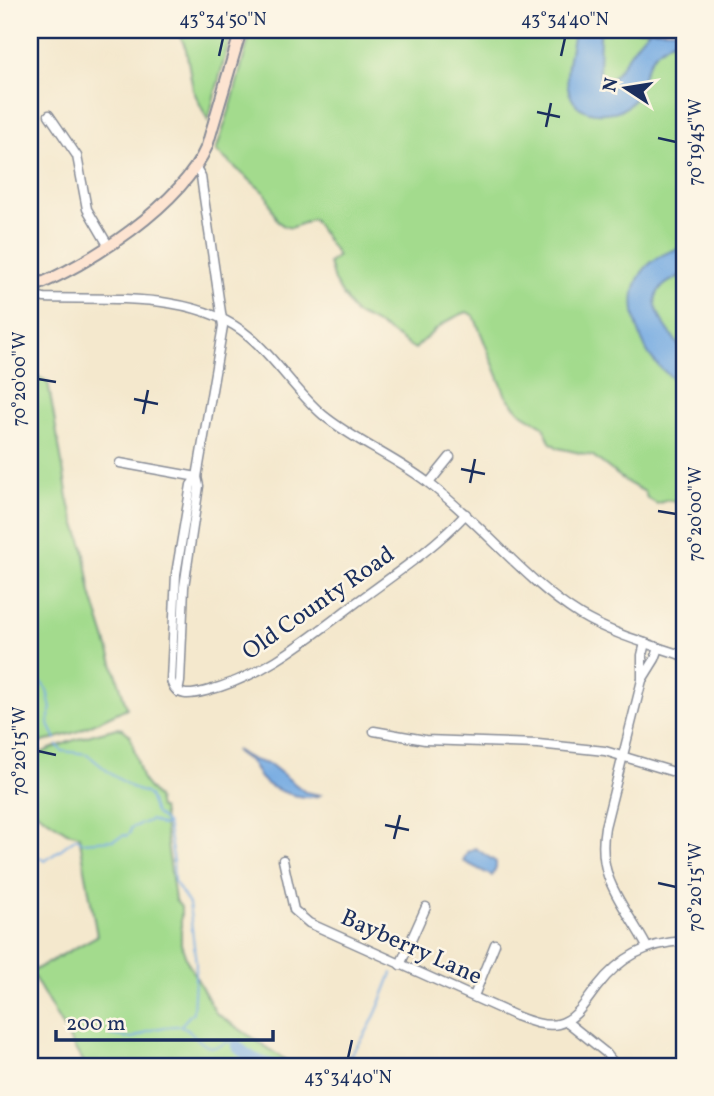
<svg xmlns="http://www.w3.org/2000/svg" width="714" height="1096" font-family="Vollkorn,serif">
<style>
.green{fill:#a3db8d;stroke:#5f8576;stroke-width:2}
.water{fill:#74aae2;stroke:#486ca0;stroke-width:2}
.lines{fill:none;stroke-linecap:round;stroke-linejoin:round}
.stream{stroke:#74aae2;stroke-width:2}
.river{stroke:#74aae2;stroke-width:12}
.street-casing{stroke:#888c96;stroke-width:11}
.secondary-casing{stroke:#888c96;stroke-width:14}
.street{stroke:#fff;stroke-width:8}
.secondary{stroke:#fde4d1;stroke-width:10}
.ticks{fill:none;stroke:#1b2f5e;stroke-width:2.5}
.labels{text-anchor:middle;dominant-baseline:central;stroke-width:5;stroke-linejoin:round;paint-order:stroke}
.street-label{font-size:24px;fill:#1b2f5e;stroke:#fcf5e5}
.neatline{fill:none;stroke:#1b2f5e;stroke-width:2.5}
.ticks-label{font-size:18px;text-anchor:middle;fill:#1b2f5e}
</style>
<rect width="100%" height="100%" fill="#fcf5e5"/>
<filter id="ink" filterUnits="userSpaceOnUse"><feTurbulence type="fractalNoise" baseFrequency=".0143" numOctaves="2"/><feDisplacementMap in="SourceGraphic" scale="14" xChannelSelector="R" yChannelSelector="G"/><feConvolveMatrix kernelMatrix="1 2 1 2 8 2 1 2 1" color-interpolation-filters="sRGB"/></filter>
<filter id="wash" filterUnits="userSpaceOnUse"><feTurbulence type="fractalNoise" baseFrequency=".00686" numOctaves="4" result="noise"/><feDisplacementMap in="SourceGraphic" scale="28" xChannelSelector="R" yChannelSelector="G"/><feGaussianBlur stdDeviation="1.57" result="paint"/><feColorMatrix in="noise" values="0 0 0 0 0 0 0 0 0 0 0 0 0 0 0 0 0 1.4 0 .05"/><feComposite in="paint" operator="in"/></filter>
<g filter="url(#wash)">
<rect width="100%" height="100%" fill="#f4e8cd"/>
<g class="green">
<path d="M178 30H232L208 121 193 90 186 49Z"/>
<path d="M251 30H684V504L667 500 657 504 647 498 645 492 628 483 593 456 558 448 550 442 544 427 520 412 506 396 474 316 467 312C446 319 430 333 415 349 397 338 375 320 355 314L334 281 329 263 338 256 313 219 291 228 284 226 277 221 266 194 216 151 232 102Z"/>
<path d="M30 373 48 382 69 503 84 549 91 593 127 708 76 732 30 746Z"/>
<path d="M117 728 123 729 130 735 143 781 157 798 159 808H162L175 900 181 907V944L187 961 216 1013 294 1066H85L31 972 97 936 79 835 67 832 30 808V758C57 745 87 735 117 728Z"/>
</g>
<g class="water">
<path d="M575 30H600L599 73 602 80 609 82C624 65 633 45 649 30H684V34C674 40 661 46 653 56 636 78 645 112 605 113 595 114 587 113 579 107 558 90 570 52 575 30Z"/>
<path d="M684 247V275C628 295 669 324 684 355 687 363 684 379 684 388 671 377 654 365 646 349 623 301 629 261 684 247Z"/>
<path d="M235 750 253 760 271 765 305 792 320 795C305 802 272 790 261 779 257 775 256 769 252 764 248 758 240 757 235 750Z"/>
<path d="M475 848 496 862V868L492 876 463 861 467 852Z"/>
</g>
<g class="lines">
<g class="stream">
<path d="M30 650 35 674 47 690 51 709 48 723 56 739"/>
<path d="M57 745 62 751 87 754 111 774 136 790 144 792 149 796 155 813 167 824 173 857 174 881 189 904 196 963 193 1012 181 1025"/>
<path d="M30 851 45 861 76 838 79 839 81 842 113 840 125 835 126 836 130 833 131 828 151 820 163 826 167 824"/>
<path d="M110 1035C117 1036 125 1038 132 1038 139 1037 145 1032 152 1030 159 1028 171 1026 179 1026 195 1026 202 1061 228 1041L237 1046"/>
<path d="M339 1066C367 1042 379 1007 392 973"/>
</g>
<path class="river" d="M237 1046C247 1057 260 1063 274 1066"/>
</g>
</g>
<g filter="url(#ink)">
<g class="lines">
<g class="street-casing">
<g id="street">
<path d="M49 115 77 156 87 209 108 245"/>
<path d="M30 294 44 298C111 300 197 291 250 337 277 360 296 392 323 415 356 442 397 458 431 485 483 525 524 580 580 615 612 634 649 644 684 656"/>
<path d="M120 463 197 477"/>
<path d="M197 477 191 485 176 574 171 680C175 698 191 695 206 691 265 676 309 638 357 602 395 574 434 548 466 514"/>
<path d="M429 483 450 457"/>
<path d="M645 643 642 655V680L605 827C596 880 624 903 647 947"/>
<path d="M642 680 655 659 659 648"/>
<path d="M178 692 180 682 184 587 199 486 197 477 223 326 203 191 201 176 196 168"/>
<path d="M374 731 425 740 538 744 605 751 684 775"/>
<path d="M283 860 294 910 309 923 516 1016C529 1021 544 1027 558 1024 576 1020 586 1001 597 987 620 957 647 943 684 941"/>
<path d="M400 965 426 907"/>
<path d="M474 996 495 944"/>
<path d="M566 1021 606 1053 616 1066"/>
</g>
</g>
<g class="secondary-casing">
<path id="secondary" d="M30 288C88 266 182 204 207 146L241 30"/>
</g>
<use href="#street" class="street"/>
<use href="#secondary" class="secondary"/>
</g>
</g>
<path class="ticks" d="M219 56 223 38M561 56 565 38M537 112 560 117M546 127 551 103M658 138 676 142M38 379 56 382M134 399 158 404M143 414 148 390M461 469 485 474M470 483 475 459M658 511 676 514M38 751 56 755M385 825 409 830M394 839 400 815M658 883 676 887M348 1058 352 1040"/>
<g class="labels">
<g class="street-label">
<text transform="translate(319 604) rotate(-35)">Old County Road</text>
<text transform="translate(411 948) rotate(24)">Bayberry Lane</text>
</g>
</g>
<rect width="714" height="1096" fill="none" stroke="#fcf5e5" stroke-width="77"/>
<g transform="translate(626 88) rotate(282)" stroke="#fcf5e5" stroke-width="5" paint-order="stroke">
<path d="M0-5L12 26L0 18L-12 26Z" fill="#1b2f5e"/>
<text y="-10" font-size="19" font-weight="bold" text-anchor="middle" fill="#1b2f5e">N</text>
</g>
<path d="M56 1030v10h217v-10" fill="none" stroke="#1b2f5e" stroke-width="3.5"/>
<text x="66" y="1030" font-size="21" fill="#1b2f5e" stroke="#fcf5e5" stroke-width="5" paint-order="stroke">200 m</text>
<rect x="38" y="38" width="638" height="1020" class="neatline"/>
<g class="ticks-label">
<text x="223" y="25">43°34'50"N</text>
<text x="565" y="25">43°34'40"N</text>
<text transform="translate(695 142) rotate(-90)" y="6">70°19'45"W</text>
<text transform="translate(19 379) rotate(-90)" y="6">70°20'00"W</text>
<text transform="translate(695 514) rotate(-90)" y="6">70°20'00"W</text>
<text transform="translate(19 751) rotate(-90)" y="6">70°20'15"W</text>
<text transform="translate(695 887) rotate(-90)" y="6">70°20'15"W</text>
<text x="348" y="1083">43°34'40"N</text>
</g>
</svg>
